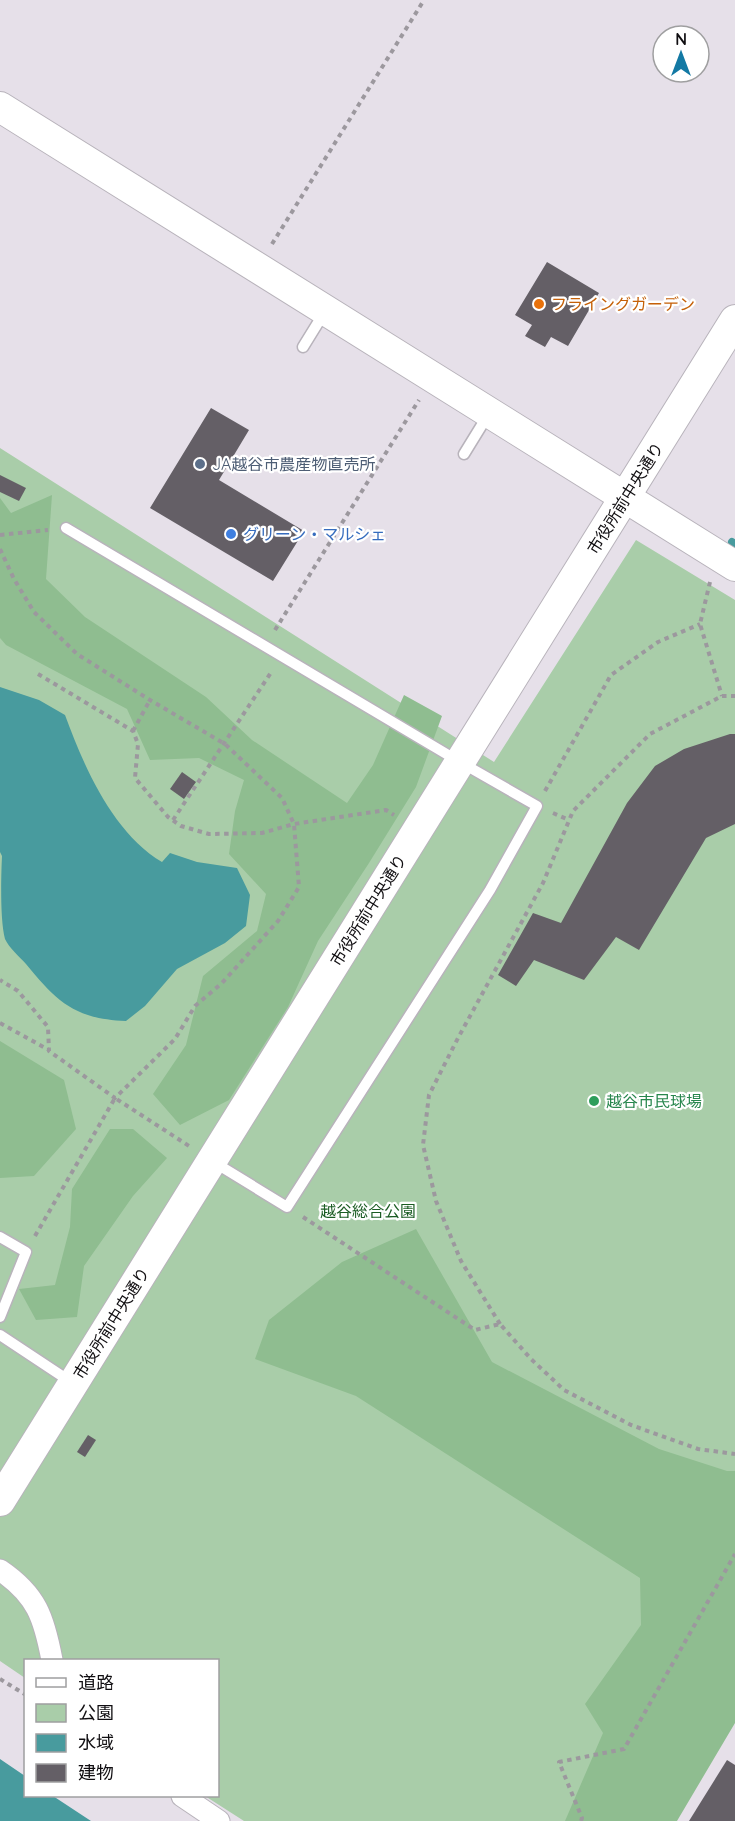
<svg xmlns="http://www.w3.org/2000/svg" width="735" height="1821" font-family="Quicksand,'Noto Sans JP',sans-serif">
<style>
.green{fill:#a9cda9}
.forest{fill:#8fbd90}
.water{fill:#489b9e}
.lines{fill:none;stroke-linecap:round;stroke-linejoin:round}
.stream{stroke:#489b9e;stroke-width:8}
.building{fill:#645f66}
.lane-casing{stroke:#b8b3bb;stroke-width:13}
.street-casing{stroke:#b8b3bb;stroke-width:23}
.secondary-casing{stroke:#b8b3bb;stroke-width:32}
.path{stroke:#9c989e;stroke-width:4;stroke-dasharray:4.5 4.5;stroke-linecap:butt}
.lane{stroke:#fff;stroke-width:10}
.street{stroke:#fff;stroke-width:21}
.secondary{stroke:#fff;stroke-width:30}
.food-dot{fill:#e8710a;stroke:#fff;stroke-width:2}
.service-dot{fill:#5c6f8a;stroke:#fff;stroke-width:2}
.shop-dot{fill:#3f7fe0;stroke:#fff;stroke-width:2}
.leisure-dot{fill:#2e9e5b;stroke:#fff;stroke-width:2}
.labels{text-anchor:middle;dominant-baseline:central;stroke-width:4.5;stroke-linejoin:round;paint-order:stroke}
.food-label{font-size:16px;fill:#c56008;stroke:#fff;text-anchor:start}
.service-label{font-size:16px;fill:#4e5e75;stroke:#fff;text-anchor:start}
.street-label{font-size:16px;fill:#100e11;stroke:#fff}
.shop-label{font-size:16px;fill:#366cbe;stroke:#fff;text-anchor:start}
.leisure-label{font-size:16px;fill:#27864d;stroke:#fff;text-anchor:start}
.park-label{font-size:16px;fill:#1b5c23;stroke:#fff}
</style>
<rect width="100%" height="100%" fill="#e6e0e9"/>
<path class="green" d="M0 448 494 762 636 540 735 600V1697L655 1821H244L205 1796H218V1660H26L25 1678 0 1661Z"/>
<g class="forest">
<path d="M52 495 46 579 85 617 206 697 252 740 347 803 373 765 404 695 442 716 416 787 369 863 318 941 288 1007 229 1100 180 1125 153 1094 186 1045 203 976 257 931 266 894 229 854 235 811 244 780 199 758 150 760 127 709 6 645 0 638V498L11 513Z"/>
<path d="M0 1041 64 1080 76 1129 34 1176 0 1178Z"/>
<path d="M110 1129H133L167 1158 133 1196 84 1266 77 1317 36 1320 19 1289 55 1285 70 1227 72 1189Z"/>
<path d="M416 1229 492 1362 659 1449 727 1471H735V1723L677 1821H565L603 1733 585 1704 641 1625 640 1578 356 1396 255 1359 269 1320 342 1262Z"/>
</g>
<g class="water">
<path d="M0 687 39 700 65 715C84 767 113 833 162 862L170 853 197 862 237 868 250 895 246 926 225 943 177 969 145 1006 126 1021C75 1019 57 1002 26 964 20 957 9 948 5 939 0 920 1 877 2 856L0 852Z"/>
<path d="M0 1759 25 1776 26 1796H53L91 1821H0Z"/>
</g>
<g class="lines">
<path class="stream" d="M732 542 735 544"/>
</g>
<g class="building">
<path d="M547 262 599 293 568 346 551 337 545 347 525 336 532 325 515 315Z"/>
<path d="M211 408 249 430 219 480 304 531 273 581 150 508Z"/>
<path d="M0 475 26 488 19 501 0 492Z"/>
<path d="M730 734H735V824L706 838 639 950 616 937 584 980 534 960 516 986 498 975 533 913 561 923 627 803 655 766 684 749Z"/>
<path d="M182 772 196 782 184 799 170 789Z"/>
<path d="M88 1435 96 1440 85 1457 77 1452Z"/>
<path d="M727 1760 735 1765V1821H689Z"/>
</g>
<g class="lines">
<g class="lane-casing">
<g id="lane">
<path d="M303 347 324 313"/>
<path d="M464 454 488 415"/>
<path d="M66 528 460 762 537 806 490 890 287 1207 212 1161"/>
<path d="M0 1237 26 1252 0 1317"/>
<path d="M0 1335 71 1382"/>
</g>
</g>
<g class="street-casing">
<g id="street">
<path d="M0 1570C37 1595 44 1618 52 1660"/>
<path d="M182 1796 219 1821"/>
</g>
</g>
<g class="secondary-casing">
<g id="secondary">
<path d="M0 107 735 566"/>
<path d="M0 1501 735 320"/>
</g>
</g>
<g class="path">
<path d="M272 244 424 0"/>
<path d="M0 535 48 530"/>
<path d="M0 549 14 579 34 612 77 654 150 700 225 744 282 798 294 824 299 887 278 921 222 983 195 1006 175 1039 115 1098 49 1051 48 1027 18 991 0 980"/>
<path d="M710 582 700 624 722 696"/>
<path d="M275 630 419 400"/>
<path d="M38 674 133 731 138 744 135 778 168 817 181 826 209 834 262 833 294 824 386 810 394 815"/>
<path d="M133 731 150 700"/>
<path d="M545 791 611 675 658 642 700 624"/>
<path d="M553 813 569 820"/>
<path d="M173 820 272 671"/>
<path d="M0 1023 49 1050"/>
<path d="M303 1217 475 1330 500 1324 531 1359 564 1390 631 1425 698 1449 735 1454"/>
<path d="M35 1236 115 1098 189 1146"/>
<path d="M500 1324 461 1261 436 1201 423 1145 429 1095 458 1038 543 883 573 811 650 734 722 696H735"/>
<path d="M0 1679 26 1695"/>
<path d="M581 1821 582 1818 559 1762 624 1749 735 1554"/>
</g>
<use href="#lane" class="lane"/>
<use href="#street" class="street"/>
<use href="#secondary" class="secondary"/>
</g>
<circle class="food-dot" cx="539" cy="304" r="6"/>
<circle class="service-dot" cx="200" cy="464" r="6"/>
<circle class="shop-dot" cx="231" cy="534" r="6"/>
<circle class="leisure-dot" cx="594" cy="1101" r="6"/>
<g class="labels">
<g class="food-label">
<text x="551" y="304">フライングガーデン</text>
</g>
<g class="service-label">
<text x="212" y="464">JA越谷市農産物直売所</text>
</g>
<g class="street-label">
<text transform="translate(625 498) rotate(-58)">市役所前中央通り</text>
<text transform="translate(368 910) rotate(-58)">市役所前中央通り</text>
<text transform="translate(111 1323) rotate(-58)">市役所前中央通り</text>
</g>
<g class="shop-label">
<text x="243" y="534">グリーン・マルシェ</text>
</g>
<g class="leisure-label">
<text x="606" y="1101">越谷市民球場</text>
</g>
<g class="park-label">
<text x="368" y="1211">越谷総合公園</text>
</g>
</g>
<rect x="24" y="1659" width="195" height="138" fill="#ffffff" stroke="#9f9fa0" stroke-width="1.5"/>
<rect x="36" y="1678" width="30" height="9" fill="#ffffff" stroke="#9f9fa0" stroke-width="1.5"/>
<text x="78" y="1689" font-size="18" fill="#100e11">道路</text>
<rect x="36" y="1704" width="30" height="18" fill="#a9cda9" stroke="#9f9fa0" stroke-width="1.5"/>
<text x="78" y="1719" font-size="18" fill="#100e11">公園</text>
<rect x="36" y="1734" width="30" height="18" fill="#489b9e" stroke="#9f9fa0" stroke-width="1.5"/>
<text x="78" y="1749" font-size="18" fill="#100e11">水域</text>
<rect x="36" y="1764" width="30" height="18" fill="#645f66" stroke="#9f9fa0" stroke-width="1.5"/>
<text x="78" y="1779" font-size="18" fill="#100e11">建物</text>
<g transform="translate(681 54)"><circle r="28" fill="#ffffff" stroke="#9f9fa0" stroke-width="1.5"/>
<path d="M0-4.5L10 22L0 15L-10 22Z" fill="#1379a4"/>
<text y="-9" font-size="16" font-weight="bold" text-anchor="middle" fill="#100e11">N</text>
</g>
</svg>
